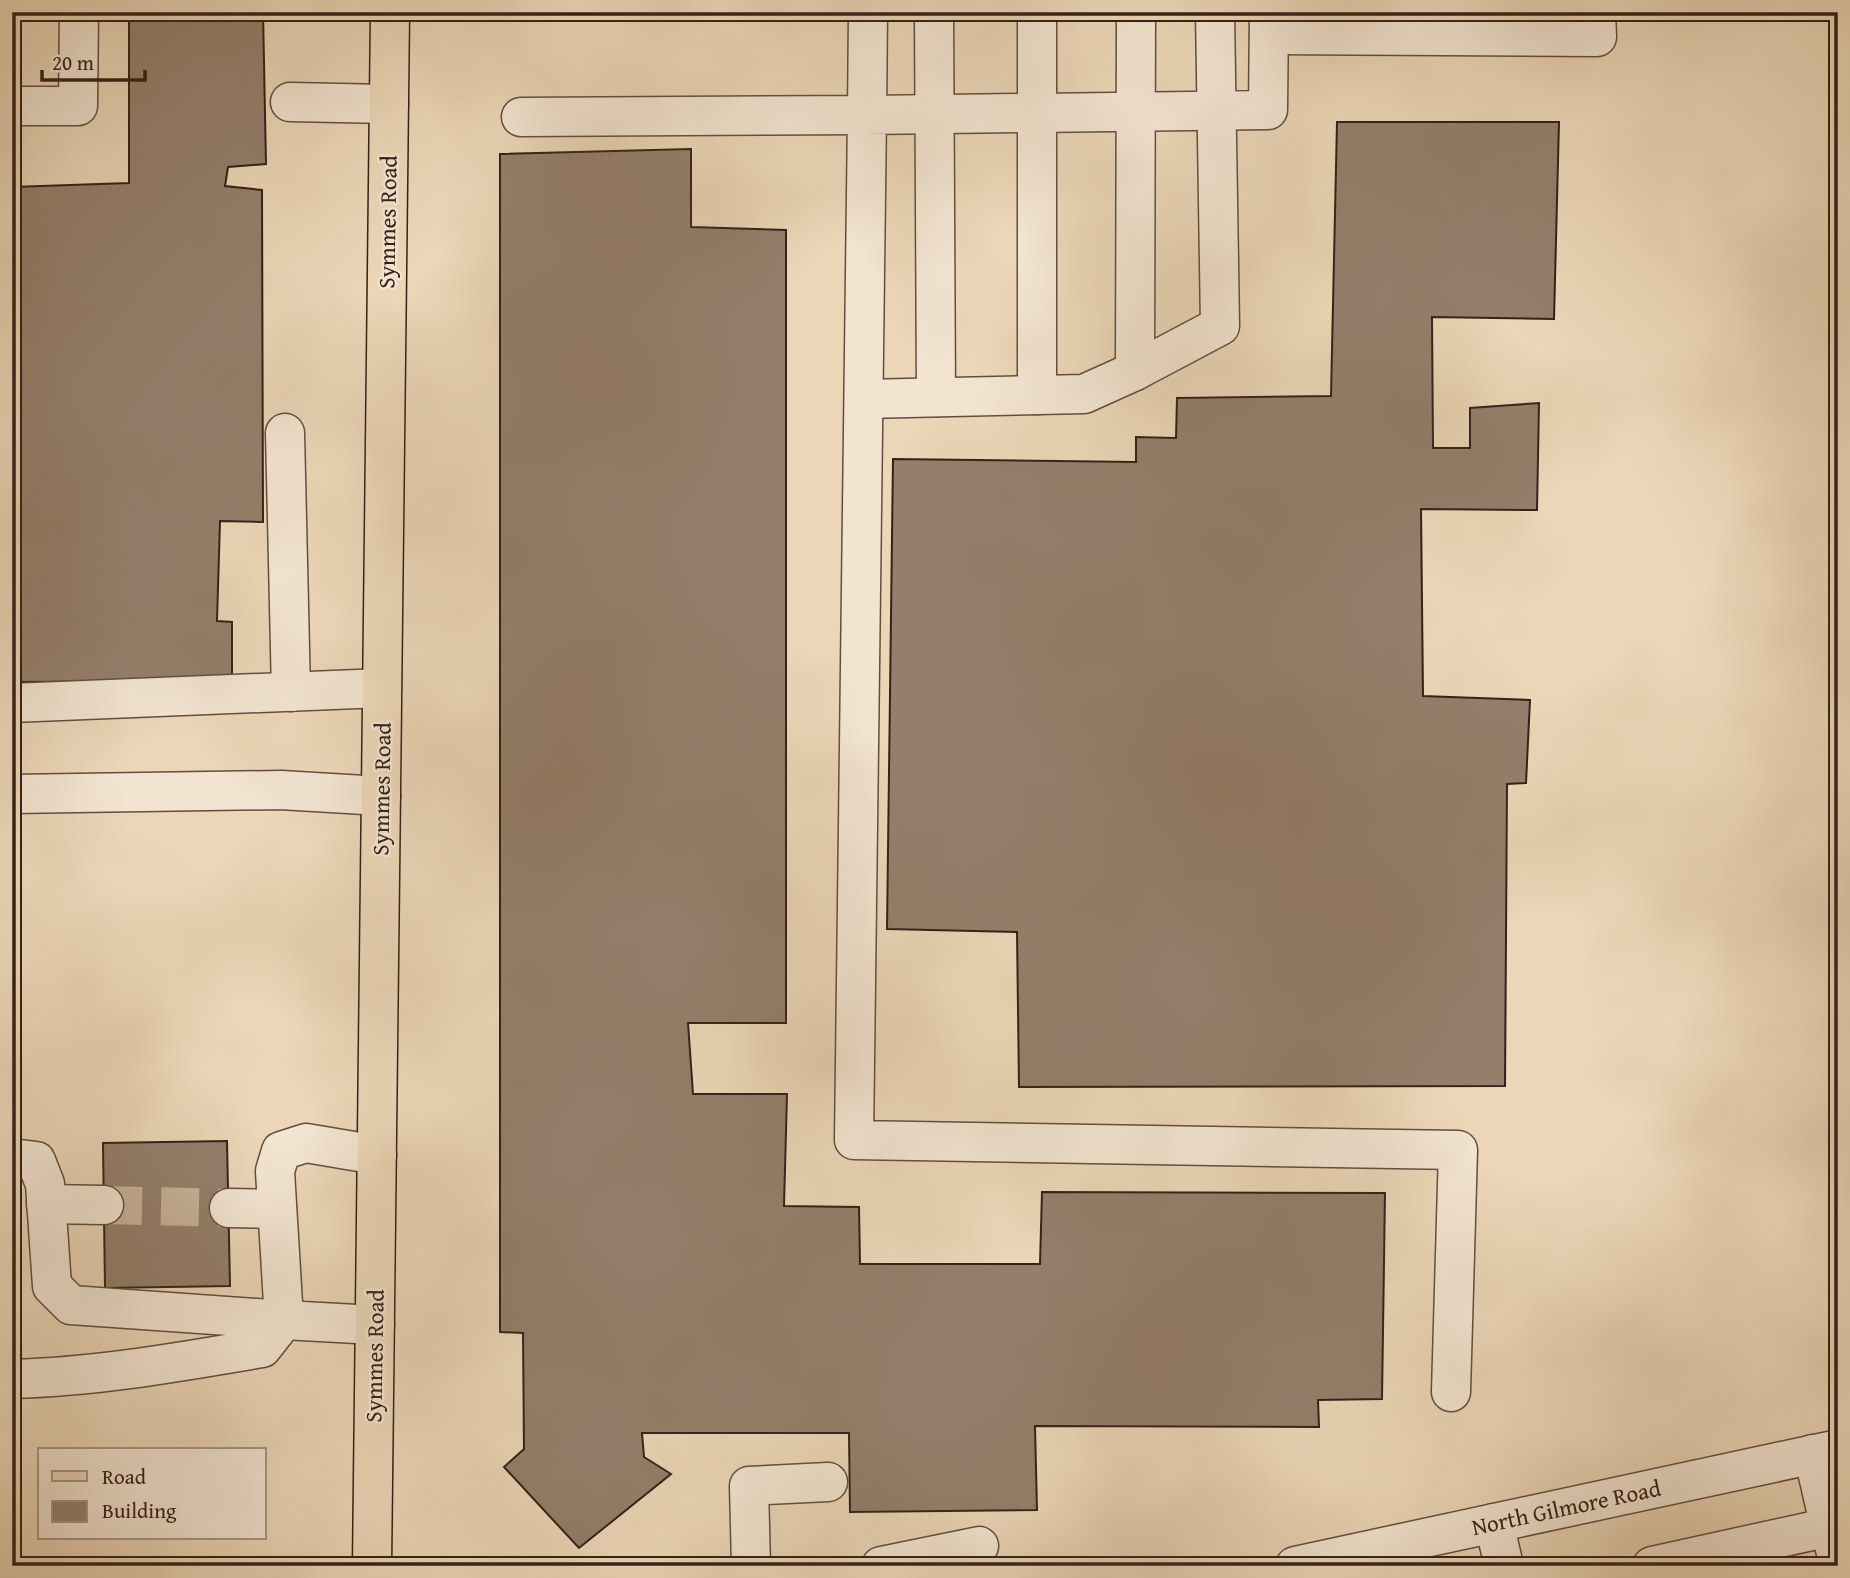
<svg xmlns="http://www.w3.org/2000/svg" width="1850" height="1578" font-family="'Gentium Book Plus',serif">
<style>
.building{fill:#947f6b;stroke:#352119;stroke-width:2}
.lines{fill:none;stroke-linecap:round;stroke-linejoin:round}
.minor-tunnel{stroke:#c7b297;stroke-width:38;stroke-dasharray:38 19;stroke-linecap:butt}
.minor-casing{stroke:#624e40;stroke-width:41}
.major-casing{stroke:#352119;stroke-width:41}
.minor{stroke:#f2e4d0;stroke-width:38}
.major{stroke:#ebd6b7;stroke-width:38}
.labels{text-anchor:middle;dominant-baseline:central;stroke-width:5;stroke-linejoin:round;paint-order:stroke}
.street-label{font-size:23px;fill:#352119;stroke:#f2e4d0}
</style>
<rect width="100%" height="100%" fill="#ebd6b7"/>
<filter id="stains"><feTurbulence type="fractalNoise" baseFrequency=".00286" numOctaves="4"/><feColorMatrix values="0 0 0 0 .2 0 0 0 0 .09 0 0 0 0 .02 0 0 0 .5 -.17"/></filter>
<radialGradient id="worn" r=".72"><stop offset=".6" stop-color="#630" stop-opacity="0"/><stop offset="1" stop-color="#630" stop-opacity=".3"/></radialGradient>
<g class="building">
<path d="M129 12H263L266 164 228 167 225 186 262 190 263 522 220 521 217 621 232 622V681L12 682V187L129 183Z"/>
<path d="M1403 12H1571V20Z"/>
<path d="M1337 122H1559L1554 319 1432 317 1433 448H1470V408L1539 403 1537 510 1421 509 1423 696 1530 700 1526 783 1507 784 1505 1086 1019 1087 1017 932 887 929 893 459 1136 462V437L1176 438 1177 398 1331 396Z"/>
<path d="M691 149V227L786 230V1023H688L693 1094H787L784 1206 859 1207 860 1264H1040L1042 1192 1385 1193 1382 1399 1318 1400 1319 1427 1035 1426 1037 1510 850 1512 849 1433H642L644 1457 671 1474 579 1548 504 1467 524 1449 523 1333 500 1332V154Z"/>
<path d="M227 1141 230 1286 105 1288 103 1143Z"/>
</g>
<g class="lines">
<path class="minor-tunnel" d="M104 1205 229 1208"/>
<g class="minor-casing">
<g id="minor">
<path d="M934 12 936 397"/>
<path d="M1037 12V395"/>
<path d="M1269 12 1268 110 867 115 854 1140 1458 1150 1451 1392"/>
<path d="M1269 35 1597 37 1596 12"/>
<path d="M290 102 389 104"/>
<path d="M12 106H78L79 12"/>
<path d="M521 117 867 115 868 12"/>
<path d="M1135 371 1136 12"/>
<path d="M864 399 1084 394 1135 371 1220 326 1215 12"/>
<path d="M285 433 291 692"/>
<path d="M12 703 382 688"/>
<path d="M12 794 281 790 381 796"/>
<path d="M12 1158 36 1161 45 1184 52 1286 71 1305 284 1320"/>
<path d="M46 1204 104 1205"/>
<path d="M229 1208 277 1209"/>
<path d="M375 1325 284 1320 275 1171 281 1151 306 1143 377 1155"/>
<path d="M12 1379C96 1377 179 1362 262 1348L284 1320"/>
<path d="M1813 1454 1838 1562"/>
<path d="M1494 1523 1504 1566"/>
<path d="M751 1566 749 1486 828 1482"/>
<path d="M881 1566 979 1546"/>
<path d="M1295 1566 1838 1449"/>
<path d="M1652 1566 1830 1527"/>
</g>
</g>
<g class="major-casing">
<path id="major" d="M372 1566 390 12"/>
</g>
<use href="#minor" class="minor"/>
<use href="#major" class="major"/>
</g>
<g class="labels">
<g class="street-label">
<text transform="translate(387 222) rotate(-89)">Symmes Road</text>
<text transform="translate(381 789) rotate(-89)">Symmes Road</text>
<text transform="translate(374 1356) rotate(-89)">Symmes Road</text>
<text transform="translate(1566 1507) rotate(-12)">North Gilmore Road</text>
</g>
</g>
<rect width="1850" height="1578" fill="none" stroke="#ebd6b7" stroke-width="42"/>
<rect x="14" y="14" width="1822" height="1550" fill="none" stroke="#352119" stroke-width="3.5"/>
<rect x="21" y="21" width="1808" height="1536" fill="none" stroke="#352119" stroke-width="2"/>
<rect x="38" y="1448" width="228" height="91" fill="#f2e4d0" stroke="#a69687" stroke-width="2"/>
<rect x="52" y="1471" width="35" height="10" fill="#ebd6b7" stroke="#a69687" stroke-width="2"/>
<text x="102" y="1484" font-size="21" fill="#352119">Road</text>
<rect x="52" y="1501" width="35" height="21" fill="#947f6b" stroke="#a69687" stroke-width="2"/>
<text x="102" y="1518" font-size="21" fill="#352119">Building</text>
<path d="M42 70v10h103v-10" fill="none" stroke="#352119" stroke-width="3.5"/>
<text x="52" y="70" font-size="21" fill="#352119" stroke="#f2e4d0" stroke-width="5" paint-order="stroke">20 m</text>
<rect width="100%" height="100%" filter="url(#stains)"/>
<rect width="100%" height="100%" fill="url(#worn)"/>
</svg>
